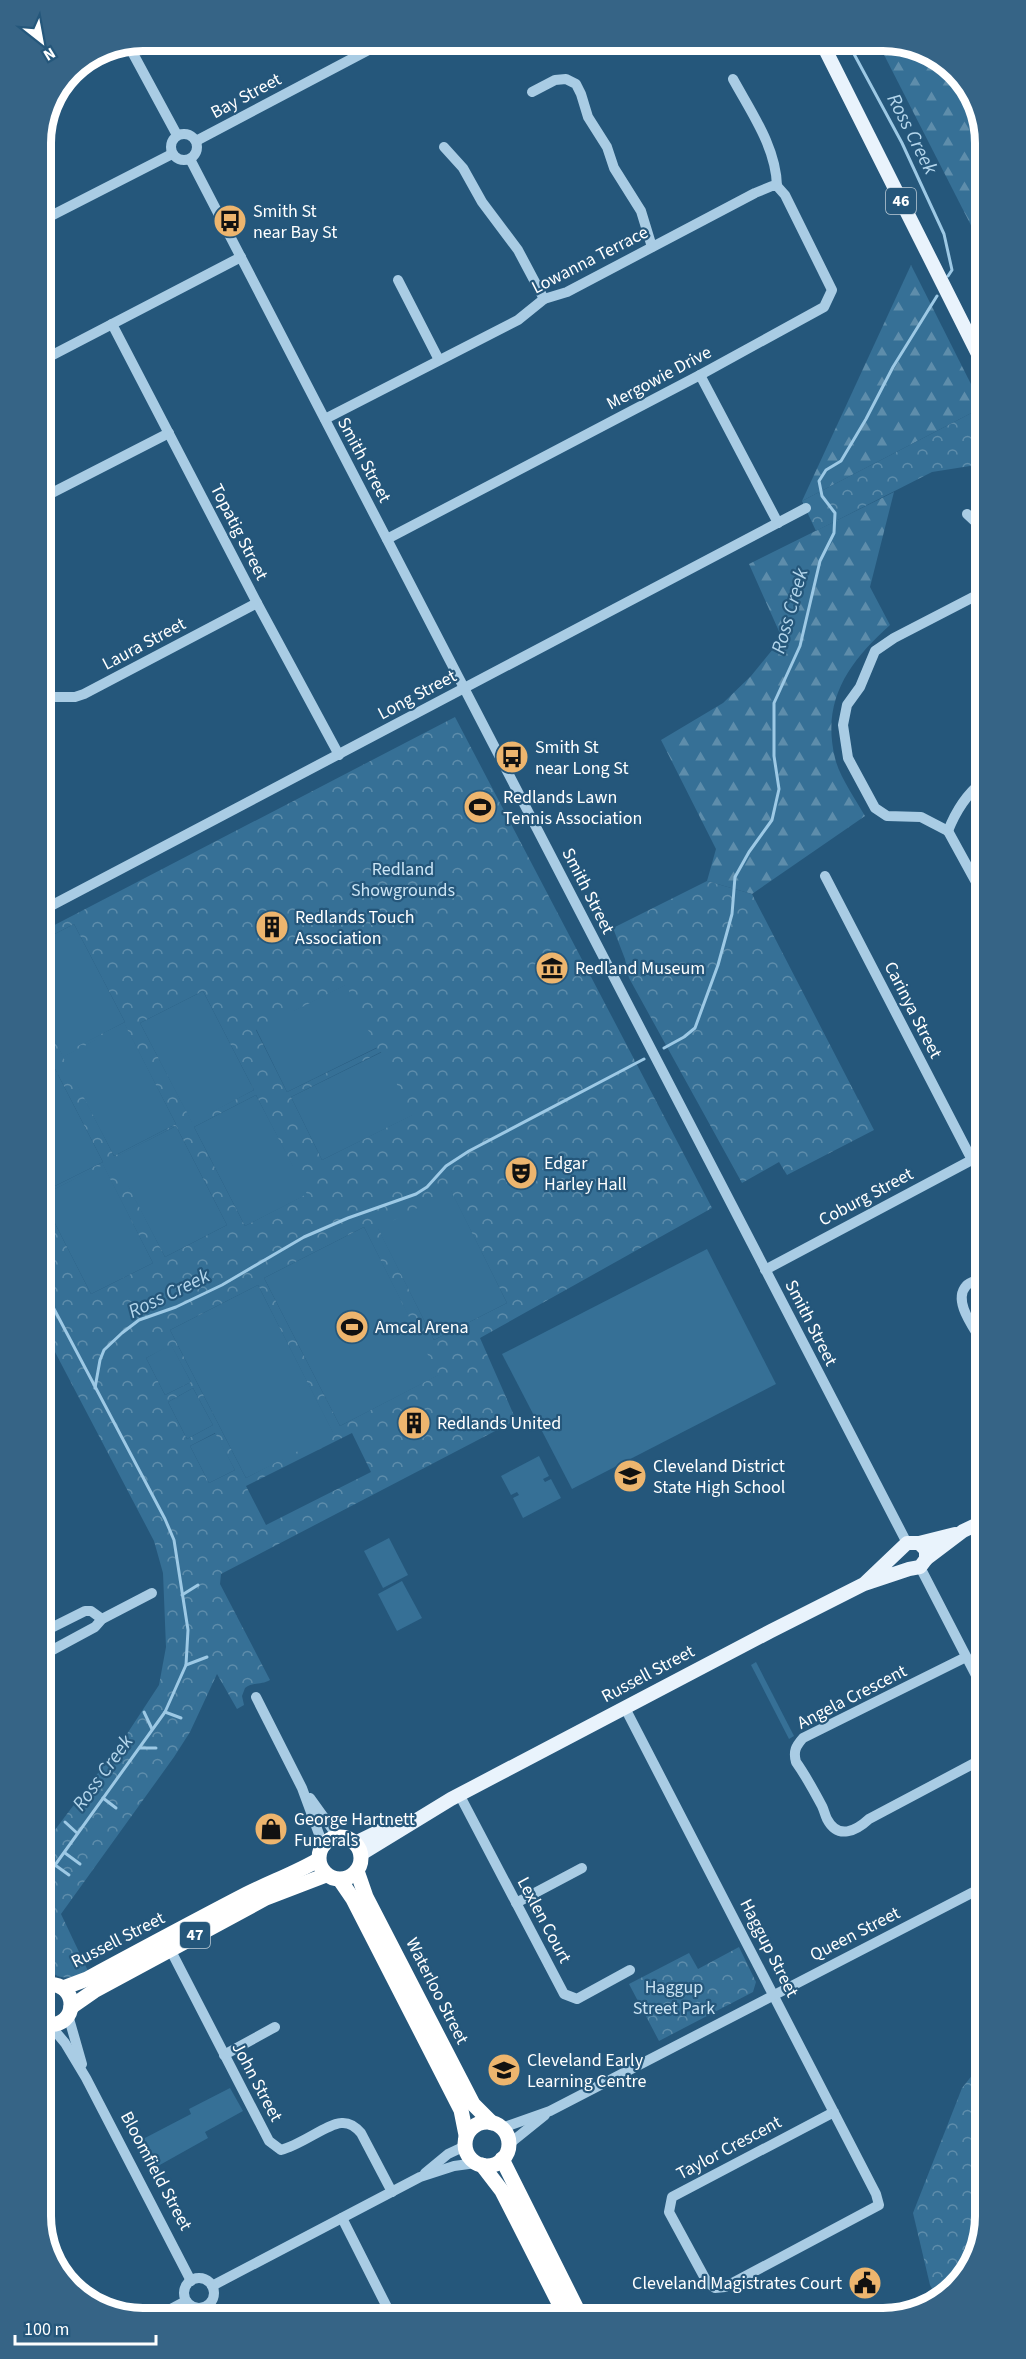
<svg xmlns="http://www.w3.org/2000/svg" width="1026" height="2359" font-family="'Source Sans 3',sans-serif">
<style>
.grass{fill:#367096}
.forest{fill:url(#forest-firs)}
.park{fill:url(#park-crowns);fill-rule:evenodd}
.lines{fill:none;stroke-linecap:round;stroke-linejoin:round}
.stream{stroke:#9dc9e5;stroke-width:3}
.minor{stroke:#a9cce4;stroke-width:10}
.major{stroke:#e9f3fc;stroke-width:14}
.highway{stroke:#fff;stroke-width:15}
.labels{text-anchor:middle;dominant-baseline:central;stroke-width:4.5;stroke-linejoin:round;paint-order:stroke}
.shield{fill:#25577b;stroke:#becdd7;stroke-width:1.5}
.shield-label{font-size:16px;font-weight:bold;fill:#fff}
.street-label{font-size:18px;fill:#fff;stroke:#25577b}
.poi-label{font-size:18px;fill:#fff;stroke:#25577b;text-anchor:start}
.park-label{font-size:18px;fill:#cbe4f4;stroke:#25577b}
.water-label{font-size:20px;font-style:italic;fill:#b4d6ec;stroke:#25577b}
.rim{fill:none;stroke:#fff;stroke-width:8}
</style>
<defs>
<pattern id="forest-firs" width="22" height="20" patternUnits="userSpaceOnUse" patternTransform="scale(1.5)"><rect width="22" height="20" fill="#367096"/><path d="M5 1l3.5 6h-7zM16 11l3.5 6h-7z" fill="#5e8dab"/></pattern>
<pattern id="park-crowns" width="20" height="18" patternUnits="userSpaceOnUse" patternTransform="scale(1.5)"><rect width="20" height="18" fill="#367096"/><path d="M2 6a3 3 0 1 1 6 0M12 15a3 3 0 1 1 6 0" fill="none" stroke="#5e8dab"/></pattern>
</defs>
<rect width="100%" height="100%" fill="#25577b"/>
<g class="grass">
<path d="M74 924 125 1022 62 1055 43 1018V940Z"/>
<path d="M347 984 378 1047 287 1092 256 1029Z"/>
<path d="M203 991 254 1090 192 1123 140 1023Z"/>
<path d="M125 1024 176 1124 114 1156 62 1057Z"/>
<path d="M382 1052 413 1115 322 1160 291 1097Z"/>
<path d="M52 1063 103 1162 43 1192V1067Z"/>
<path d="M256 1095 308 1194 245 1226 194 1127Z"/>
<path d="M176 1126 227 1225 165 1257 113 1158Z"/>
<path d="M103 1164 153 1263 91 1294 43 1200V1195Z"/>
<path d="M451 1190 507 1303 434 1340 377 1227Z"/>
<path d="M364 1227 439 1375 340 1426 264 1278Z"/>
<path d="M707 1249 776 1384 572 1489 502 1354Z"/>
<path d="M258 1285 334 1434 246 1478 170 1330Z"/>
<path d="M171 1344 191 1382 165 1395 146 1358Z"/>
<path d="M193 1388 213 1425 187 1439 168 1402Z"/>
<path d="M216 1433 235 1470 209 1483 190 1446Z"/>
<path d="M539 1456 549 1476 543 1479 545 1482 551 1479 561 1498 523 1518 513 1498 519 1495 517 1492 511 1495 501 1476Z"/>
<path d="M389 1538 408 1575 383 1588 364 1551Z"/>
<path d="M402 1581 422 1618 397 1631 378 1594Z"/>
<path d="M756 1662 794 1736 789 1739 751 1665Z"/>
<path d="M230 2088 243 2111 205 2132 208 2138 158 2166 143 2139 191 2114 189 2109Z"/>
</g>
<g class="forest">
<path d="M877 41H890L946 62 980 110V243Z"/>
<path d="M911 265 981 404V408L802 501Z"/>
<path d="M894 492 870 587 890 625C849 662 821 700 835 758 839 776 856 800 865 816L752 894 707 881 716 849 661 740 723 703 751 676 782 638 749 564Z"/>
</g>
<g class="park">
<path d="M981 408V470L970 466 932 472 816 531 802 501Z"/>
<path d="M455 717 712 1208 480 1338 516 1420 221 1574 220 1584 270 1680C262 1685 252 1682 245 1688L242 1696 244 1705 237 1709 217 1674 190 1732 174 1757 61 1914 88 1971C72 1979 55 1983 45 1963V1843L123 1740 159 1685 166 1647 163 1573 154 1541 44 1331 43 1200 91 1294 153 1263 103 1165 43 1195V1192L103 1162 52 1063 43 1067V1064L51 1060 43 1044V1018L62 1054 125 1022 74 924 43 940V931ZM346 985 377 1048 287 1092 256 1030ZM203 991 254 1090 192 1122 140 1023ZM125 1025 176 1124 114 1156 63 1057ZM381 1052 412 1115 322 1160 291 1097ZM256 1095 307 1194 245 1226 194 1127ZM176 1126 227 1225 165 1257 114 1158ZM451 1191 507 1303 434 1340 378 1228ZM364 1227 438 1375 340 1426 264 1278ZM258 1285 333 1433 246 1478 170 1330ZM171 1345 191 1382 165 1395 146 1358ZM193 1388 213 1425 187 1439 168 1402ZM215 1433 235 1470 209 1483 190 1446ZM352 1433 371 1472 266 1525 246 1486Z"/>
<path d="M707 881 752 894 874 1130 787 1175 779 1162 742 1183 629 978 625 959 613 928Z"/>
<path d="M739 1947 756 1982 753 1992 659 2041 629 1984 689 1953 698 1969Z"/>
<path d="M985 2059V2216L964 2278 937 2298 930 2285 913 2213 962 2088Z"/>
</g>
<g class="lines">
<g class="stream">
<path d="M847 41 902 143 944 234 952 270 948 276"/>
<path d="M664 1048 684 1037 695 1028 718 965 732 914 735 877 749 852 772 820 779 789 774 756V703L800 646 820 561 834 533 835 513 822 496 819 481 826 470 841 461 866 419 893 367 937 296"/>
<path d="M44 1290 165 1519 174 1540 188 1630 186 1665 165 1712 45 1879"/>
<path d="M95 1388 100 1360 104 1350 122 1333 139 1320 176 1307 222 1285 304 1237 348 1218 416 1194 427 1187 446 1166 469 1151 644 1059"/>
<path d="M182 1595 198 1585"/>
<path d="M186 1665 207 1657"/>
<path d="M144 1712 152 1729"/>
<path d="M165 1712 181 1718"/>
<path d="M140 1748H156"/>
<path d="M103 1798 116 1808"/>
<path d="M65 1822 77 1833"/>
<path d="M65 1853 80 1864"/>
<path d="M55 1865 69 1875"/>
</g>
<g class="minor">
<path d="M130 48 177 135"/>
<path d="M733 79C751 112 776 147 777 186"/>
<path d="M532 92 555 80 566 79 576 84 581 94 588 117 607 147 614 168 641 211 652 247"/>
<circle cx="184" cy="147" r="13"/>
<path d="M196 141 376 46"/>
<path d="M444 147 463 168 482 202 518 250 544 299"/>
<path d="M190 159 907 1543"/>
<path d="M41 221 172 154"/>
<path d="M398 280 439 360"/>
<path d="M112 324 257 603 339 755"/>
<path d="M41 361 241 257"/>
<path d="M700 375 778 523"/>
<path d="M325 419 518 320 544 299 567 292 755 193 772 186H777"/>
<path d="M42 498 169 433"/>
<path d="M967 514 981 527"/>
<path d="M387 539 700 375 824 307 832 290 785 195 777 186"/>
<path d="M42 697H75L84 694 257 603"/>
<path d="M948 831 921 817 887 816 875 808 848 758 843 725 847 705 860 687 875 651 894 638 981 593"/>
<path d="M948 831 982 893"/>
<path d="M948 831C955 813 967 794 982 782"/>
<path d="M825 876 972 1160"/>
<path d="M43 910 806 508"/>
<path d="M765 1270 983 1154"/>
<path d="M983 1278C978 1280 969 1282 966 1286 952 1302 976 1330 983 1344"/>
<path d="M920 1567 984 1691"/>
<path d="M45 1631 85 1611H91L102 1619"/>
<path d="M45 1654 95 1627 102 1619 152 1593"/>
<path d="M966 1657 803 1738C796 1746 793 1751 796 1762 806 1776 814 1791 822 1806 824 1810 825 1815 827 1819 838 1840 856 1831 869 1819L984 1758"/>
<path d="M256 1697 302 1788 323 1845"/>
<path d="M625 1708 876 2194 879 2205 725 2287 715 2288 707 2282 669 2212 672 2197 834 2112"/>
<path d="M459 1794 564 1994 577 1999 630 1970"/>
<path d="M310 1798 338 1837"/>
<path d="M516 1903 582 1868"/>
<path d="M170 1949 269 2141 281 2150C301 2145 327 2124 341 2123 350 2122 356 2127 361 2133L392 2192"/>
<path d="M68 2015 82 2064"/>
<path d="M50 2025 65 2043 86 2078 191 2281"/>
<path d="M224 2055 275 2027"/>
<path d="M502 2128 550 2111 985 1886"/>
<path d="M509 2144 545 2115"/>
<path d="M425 2173 448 2154 465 2146"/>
<path d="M342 2218 392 2317"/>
<circle cx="199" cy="2293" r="15"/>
<path d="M212 2286 420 2177 454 2166 476 2163"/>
<path d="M205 2307 210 2318"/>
<path d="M154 2318 186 2301"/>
</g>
<g class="major">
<path d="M821 41 981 360"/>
<path d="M919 1543 955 1534"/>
<path d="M926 1559 963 1531 984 1521"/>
<path d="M355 1843 396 1823"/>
<path d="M361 1854 451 1799 771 1631 864 1584 909 1569 920 1567 926 1559V1550L919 1543H907L864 1584"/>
</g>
<g class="highway">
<circle cx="340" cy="1858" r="21"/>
<path d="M357 1871 366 1897 473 2104 492 2123"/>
<path d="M340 1880 353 1899 461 2110 466 2135"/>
<path d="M45 1985C80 1979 79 2030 46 2024"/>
<path d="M63 1988 87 1979C139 1951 191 1923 243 1896 268 1883 294 1874 318 1860"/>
<path d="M71 2007 94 1991 266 1898 326 1875"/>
<circle cx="487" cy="2144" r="22"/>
<path d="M502 2159 580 2315"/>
<path d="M482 2165 502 2191 565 2315"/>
</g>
</g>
<defs>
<g id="bus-disc" transform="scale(1.725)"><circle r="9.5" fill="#edb56e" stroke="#25577b"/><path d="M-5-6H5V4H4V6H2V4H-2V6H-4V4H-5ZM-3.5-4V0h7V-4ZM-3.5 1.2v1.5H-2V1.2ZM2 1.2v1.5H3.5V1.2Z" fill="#111"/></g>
<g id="stadium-disc" transform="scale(1.725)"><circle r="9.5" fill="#edb56e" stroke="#25577b"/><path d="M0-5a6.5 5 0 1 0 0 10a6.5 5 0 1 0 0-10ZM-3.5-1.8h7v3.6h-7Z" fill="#111"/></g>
<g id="building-disc" transform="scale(1.725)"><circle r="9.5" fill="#edb56e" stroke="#25577b"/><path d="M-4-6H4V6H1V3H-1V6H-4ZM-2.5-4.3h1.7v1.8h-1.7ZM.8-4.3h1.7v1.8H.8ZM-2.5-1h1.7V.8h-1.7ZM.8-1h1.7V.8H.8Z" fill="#111"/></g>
<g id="museum-disc" transform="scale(1.725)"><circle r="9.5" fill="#edb56e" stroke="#25577b"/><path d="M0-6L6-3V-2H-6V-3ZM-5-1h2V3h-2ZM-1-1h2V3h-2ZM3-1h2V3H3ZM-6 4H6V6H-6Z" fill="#111"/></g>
<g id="theatre-disc" transform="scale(1.725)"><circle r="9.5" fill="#edb56e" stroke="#25577b"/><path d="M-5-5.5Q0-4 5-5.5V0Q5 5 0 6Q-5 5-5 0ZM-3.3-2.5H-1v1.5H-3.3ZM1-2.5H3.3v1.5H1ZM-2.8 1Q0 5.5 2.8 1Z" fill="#111"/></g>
<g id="school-disc" transform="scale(1.725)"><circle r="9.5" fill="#edb56e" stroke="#25577b"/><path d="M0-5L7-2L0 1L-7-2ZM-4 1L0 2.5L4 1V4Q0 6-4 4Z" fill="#111"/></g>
<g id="shop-disc" transform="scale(1.725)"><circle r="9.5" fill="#edb56e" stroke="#25577b"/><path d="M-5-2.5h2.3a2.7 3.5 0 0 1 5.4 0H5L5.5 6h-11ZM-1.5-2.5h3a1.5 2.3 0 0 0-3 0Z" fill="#111"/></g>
<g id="civic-disc" transform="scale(1.725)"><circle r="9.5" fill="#edb56e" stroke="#25577b"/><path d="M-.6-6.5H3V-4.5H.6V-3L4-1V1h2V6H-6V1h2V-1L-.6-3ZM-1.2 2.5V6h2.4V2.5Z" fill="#111"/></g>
</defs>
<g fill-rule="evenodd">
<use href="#bus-disc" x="230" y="221"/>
<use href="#bus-disc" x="512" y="757"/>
<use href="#stadium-disc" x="480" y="807"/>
<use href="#building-disc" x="272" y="927"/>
<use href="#museum-disc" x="552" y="968"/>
<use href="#theatre-disc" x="521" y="1173"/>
<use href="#stadium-disc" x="352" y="1327"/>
<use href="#building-disc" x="414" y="1423"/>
<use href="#school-disc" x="630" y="1476"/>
<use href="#shop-disc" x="271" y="1829"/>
<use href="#school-disc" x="504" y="2070"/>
<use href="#civic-disc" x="865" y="2283"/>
</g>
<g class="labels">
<g class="shield">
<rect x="886" y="188" width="30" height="26" rx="4.5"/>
<rect x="180" y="1922" width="30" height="26" rx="4.5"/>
</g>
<g class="shield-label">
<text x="901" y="201">46</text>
<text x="195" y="1935">47</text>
</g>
<g class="street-label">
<text transform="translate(246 96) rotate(-28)">Bay Street</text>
<text transform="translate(590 260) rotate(-27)">Lowanna Terrace</text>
<text transform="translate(659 378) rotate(-28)">Mergowie Drive</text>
<text transform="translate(364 460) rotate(62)">Smith Street</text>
<text transform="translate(239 532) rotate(63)">Topatig Street</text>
<text transform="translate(144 644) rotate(-28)">Laura Street</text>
<text transform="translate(417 695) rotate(-28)">Long Street</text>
<text transform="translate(588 891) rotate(63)">Smith Street</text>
<text transform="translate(913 1010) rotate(63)">Carinya Street</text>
<text transform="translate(866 1197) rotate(-28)">Coburg Street</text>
<text transform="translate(811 1323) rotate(63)">Smith Street</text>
<text transform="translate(648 1674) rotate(-28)">Russell Street</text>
<text transform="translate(852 1697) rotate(-27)">Angela Crescent</text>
<text transform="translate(544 1920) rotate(62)">Lexlen Court</text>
<text transform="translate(855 1934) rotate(-27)">Queen Street</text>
<text transform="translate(118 1940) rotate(-27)">Russell Street</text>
<text transform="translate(769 1948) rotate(63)">Haggup Street</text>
<text transform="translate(437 1991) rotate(63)">Waterloo Street</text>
<text transform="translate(257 2082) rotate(62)">John Street</text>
<text transform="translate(729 2148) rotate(-28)">Taylor Crescent</text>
<text transform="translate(156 2171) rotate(62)">Bloomfield Street</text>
</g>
<g class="poi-label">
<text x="253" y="211">Smith St<tspan x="253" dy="21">near Bay St</tspan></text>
<text x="535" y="747">Smith St<tspan x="535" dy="21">near Long St</tspan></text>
<text x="503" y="797">Redlands Lawn<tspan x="503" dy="21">Tennis Association</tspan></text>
<text x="295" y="917">Redlands Touch<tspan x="295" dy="21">Association</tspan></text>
<text x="575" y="968">Redland Museum</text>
<text x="544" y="1163">Edgar<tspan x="544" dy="21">Harley Hall</tspan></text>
<text x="375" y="1327">Amcal Arena</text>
<text x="437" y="1423">Redlands United</text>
<text x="653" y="1466">Cleveland District<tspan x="653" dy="21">State High School</tspan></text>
<text x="294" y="1819">George Hartnett<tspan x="294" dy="21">Funerals</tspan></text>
<text x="527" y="2060">Cleveland Early<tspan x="527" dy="21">Learning Centre</tspan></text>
<text x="842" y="2283" text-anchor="end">Cleveland Magistrates Court</text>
</g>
<g class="park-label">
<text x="403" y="869">Redland<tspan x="403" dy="21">Showgrounds</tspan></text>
<text x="674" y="1987">Haggup<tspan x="674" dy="21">Street Park</tspan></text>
</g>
<g class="water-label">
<text transform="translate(912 134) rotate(63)">Ross Creek</text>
<text transform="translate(790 611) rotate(-74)">Ross Creek</text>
<text transform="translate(169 1294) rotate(-26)">Ross Creek</text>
<text transform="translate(103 1773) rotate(-54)">Ross Creek</text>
</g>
</g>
<path d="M0 0H1026V2359H0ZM143 51H883A92 92 0 0 1 975 143V2216A92 92 0 0 1 883 2308H143A92 92 0 0 1 51 2216V143A92 92 0 0 1 143 51Z" fill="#366486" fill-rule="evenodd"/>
<path class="rim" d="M143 51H883A92 92 0 0 1 975 143V2216A92 92 0 0 1 883 2308H143A92 92 0 0 1 51 2216V143A92 92 0 0 1 143 51Z"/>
<g transform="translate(42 42) rotate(149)" stroke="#25577b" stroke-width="4.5" paint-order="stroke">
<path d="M0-4.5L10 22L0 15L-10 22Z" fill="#ffffff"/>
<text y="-9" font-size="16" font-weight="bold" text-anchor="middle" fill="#ffffff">N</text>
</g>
<path d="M15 2335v9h141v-9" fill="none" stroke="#ffffff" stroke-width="3"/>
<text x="24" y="2335" font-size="18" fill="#ffffff" stroke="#25577b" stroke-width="4.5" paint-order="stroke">100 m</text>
</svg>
